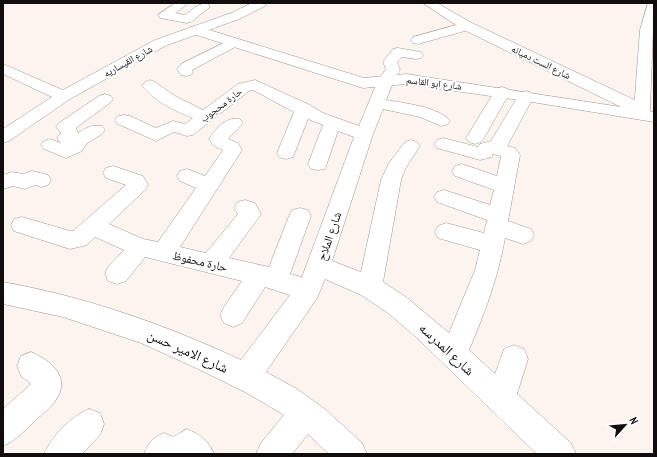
<svg xmlns="http://www.w3.org/2000/svg" width="657" height="457" font-family="'PT Sans Narrow','Noto Naskh Arabic',sans-serif">
<style>
.lines{fill:none;stroke-linecap:round;stroke-linejoin:round}
.street-casing{stroke:#9e9692;stroke-width:1}
.secondary-casing{stroke:#9e9692;stroke-width:1}
.street{fill:#fff;fill-rule:evenodd}
.secondary{fill:#fff;fill-rule:evenodd}
.labels{text-anchor:middle;dominant-baseline:central;stroke-width:4;stroke-linejoin:round;paint-order:stroke}
.far-street-label{font-size:10px;fill:#100d0c;stroke:#fff}
.street-label{font-size:12px;fill:#100d0c;stroke:#fff}
.near-street-label{font-size:14px;fill:#100d0c;stroke:#fff}
</style>
<rect width="100%" height="100%" fill="#fdf4f0"/>
<g class="lines">
<g class="street-casing">
<g id="street">
<path d="M175 3H189L175 13 185 15C192 10 199 2 208 4L210 7 191 22 187 23 160 18 158 15Z"/>
<path d="M252 3H267L265 6 239 19 165 46 70 99 9 141 3 143V129L52 97 3 74V64L63 90 155 40 231 13Z"/>
<path d="M648 3H654L650 110 648 114 642 115 636 114 634 110 640 30Z"/>
<path d="M467 22 472 23 473 26 472 29 418 44 413 43 411 40 413 37Z"/>
<path d="M234 38 239 39 241 42 239 45 192 70 193 72 191 75 186 76 181 75 177 69 181 64Z"/>
<path d="M398 48 421 52 423 55 421 58 416 59 402 57 397 62 400 69 394 80 386 100C403 103 440 107 450 121L447 125 441 126 420 117 383 109 373 134 332 261 361 272 381 180 389 163 405 142 411 140 417 142 420 146 405 169 401 180 383 282 406 297 449 333 475 270 480 250 438 238 435 232 438 226 446 223 484 233 487 220 437 202 434 197 437 192 444 190 490 205 494 190 455 176 452 171 455 166 462 164 497 176 501 156 493 154 492 157 480 160 437 148 434 144 437 140 443 138 478 147 480 144 491 141 520 93 526 91 532 93 534 96 507 146 515 148 520 155 508 221 531 229 534 235 531 241 523 244 505 238C498 278 485 312 469 350L495 374 504 349 514 345 524 349 528 359 517 394 571 443 576 454H537L415 336 388 313 361 295 325 279 317 298 266 372 297 389 326 410 362 443 367 454H329L308 434 292 454H256L261 443 284 415 245 392 194 367 141 343 63 317 3 304V282C86 297 164 324 241 360L290 295 265 287 242 323 233 327 224 323 220 315 224 307 242 281 145 257 126 281 117 284 108 281 105 274 108 267 124 250 95 237 87 245 70 249 14 231 11 225 14 219 22 217 70 231H73L126 185 106 178 103 173 106 168 113 166 143 176 148 185 145 190 109 224 143 239 158 242 196 188 180 181 177 176 180 171 187 169 205 176 223 150 214 146 209 139C216 128 227 116 240 119L243 123 228 139 238 143 242 150 180 247 206 253 238 214 234 208 238 202 245 200 255 203 261 214 229 258 269 267 289 216 292 210 300 208 308 210 311 216 290 274 302 277 354 137 338 131 325 169 318 170 311 169 308 164 323 125 308 119 293 157 286 159 279 157 277 153 294 112 253 90 249 91 193 135 187 136 174 132 156 141 118 124 115 120 118 116 124 115 130 116 156 128 173 121 185 124 193 118C175 111 153 101 142 85L145 82 150 80 155 82 175 96 203 110 238 84 255 80 310 105 323 113 359 126 378 80 386 69 383 62 393 49Z"/>
<path d="M502 87 508 89 510 92 484 138 481 142 475 144 469 142 466 138 496 89Z"/>
<path d="M105 94 111 96 113 99 111 102 76 128 78 133C86 128 92 124 102 126L105 130 102 134 86 144 82 151 66 158 44 149 41 145 44 141 50 139 61 143 57 138 61 133 56 127 59 123 99 96Z"/>
<path d="M32 171 48 175 51 180 48 185 41 187 35 185 25 189 13 186 3 189V175L12 172 23 174Z"/>
<path d="M31 352C52 361 72 378 55 401 51 408 43 413 37 419 26 429 17 440 3 446V409L31 384 21 376 17 366 21 356Z"/>
<path d="M89 409 100 413 104 424 100 435 82 454H44C52 436 71 416 89 409Z"/>
<path d="M187 429C201 435 208 440 214 454H144C149 442 152 438 164 433L173 437Z"/>
</g>
</g>
<g class="secondary-casing">
<path id="secondary" d="M423 3H437L472 23 641 103 643 107 641 110 654 112V122L526 101 406 84 363 88 190 33 188 30 190 27H200L364 78 406 74 621 107 462 29Z"/>
</g>
<use href="#street" class="street"/>
<use href="#secondary" class="secondary"/>
</g>
<g class="labels">
<g class="far-street-label">
<text transform="translate(128 61) rotate(-29)">شارع القيساريه</text>
<text transform="translate(541 62) rotate(26)">شارع الست دميانه</text>
<text transform="translate(434 83) rotate(7)">شارع ابو القاسم</text>
<text transform="translate(221 105) rotate(-37)">حارة محجوب</text>
</g>
<g class="street-label">
<text transform="translate(329 236) rotate(-71)">شارع الملاح</text>
<text transform="translate(200 261) rotate(13)">حارة محفوظ</text>
</g>
<g class="near-street-label">
<text transform="translate(447 349) rotate(43)">شارع المدرسه</text>
<text transform="translate(188 351) rotate(24)">شارع الامير حسن</text>
</g>
</g>
<rect width="657" height="457" fill="none" stroke="#100d0c" stroke-width="8"/>
<g transform="translate(625 425) rotate(63)" stroke="#ffffff" stroke-width="3" paint-order="stroke">
<path d="M0-3L7 15L0 10L-7 15Z" fill="#100d0c"/>
<text y="-6" font-size="11" font-weight="bold" text-anchor="middle" fill="#100d0c">N</text>
</g>
</svg>
